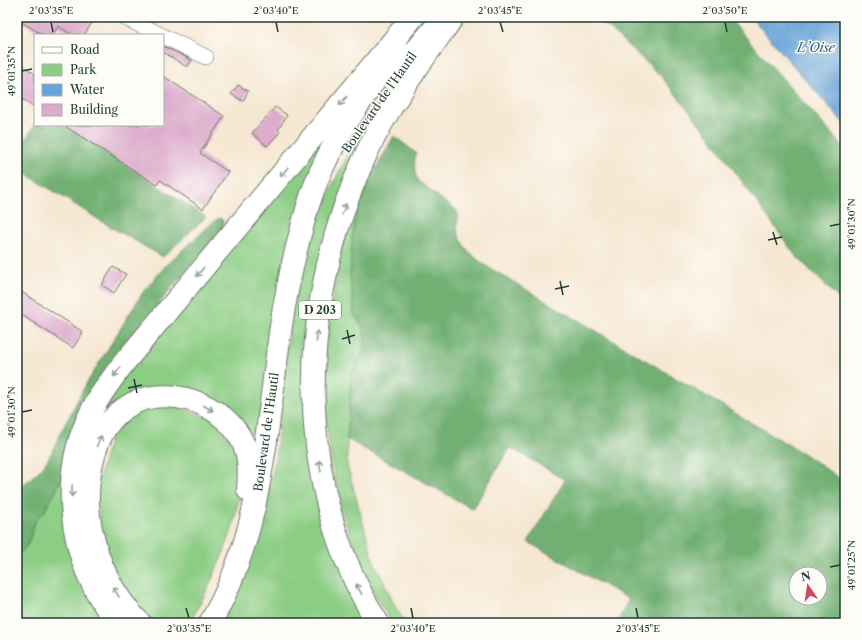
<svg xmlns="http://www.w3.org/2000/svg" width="862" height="640" font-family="'Libre Caslon Text',serif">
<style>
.green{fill:#8ccd84;stroke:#56855c}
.forest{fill:#71b072;stroke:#487653;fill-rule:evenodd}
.water{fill:#67a3d8;stroke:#437086}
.building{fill:#ddaccc}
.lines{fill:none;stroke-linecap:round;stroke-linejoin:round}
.street-casing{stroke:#6a786b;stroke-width:16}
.secondary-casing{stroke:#6a786b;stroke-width:24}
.primary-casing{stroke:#6a786b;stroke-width:24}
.street{stroke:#fff;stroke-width:15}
.secondary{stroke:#fff;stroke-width:22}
.primary{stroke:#fff;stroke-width:22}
.oneway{stroke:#8f9e9a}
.ticks{fill:none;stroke:#1f3d34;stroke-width:1.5}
.labels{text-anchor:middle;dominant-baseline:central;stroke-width:3;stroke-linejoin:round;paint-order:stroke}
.shield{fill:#fdfcf7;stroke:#62766e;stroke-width:1}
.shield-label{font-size:11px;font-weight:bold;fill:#1f3d34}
.street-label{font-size:12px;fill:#1f3d34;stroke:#fdfcf7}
.water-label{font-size:13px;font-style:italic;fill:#38616d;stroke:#fdfcf7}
.neatline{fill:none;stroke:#1f3d34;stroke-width:1.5}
.ticks-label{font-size:10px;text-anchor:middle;fill:#1f3d34}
</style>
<rect width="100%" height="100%" fill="#fdfcf7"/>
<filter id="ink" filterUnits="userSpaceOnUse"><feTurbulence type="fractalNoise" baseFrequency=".025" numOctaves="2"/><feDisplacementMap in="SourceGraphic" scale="8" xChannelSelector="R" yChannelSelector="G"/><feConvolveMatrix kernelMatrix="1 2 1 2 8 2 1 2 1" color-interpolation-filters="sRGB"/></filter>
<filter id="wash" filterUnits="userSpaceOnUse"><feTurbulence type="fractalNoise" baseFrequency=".012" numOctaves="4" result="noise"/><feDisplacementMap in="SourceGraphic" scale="16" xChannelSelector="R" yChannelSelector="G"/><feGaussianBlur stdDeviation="0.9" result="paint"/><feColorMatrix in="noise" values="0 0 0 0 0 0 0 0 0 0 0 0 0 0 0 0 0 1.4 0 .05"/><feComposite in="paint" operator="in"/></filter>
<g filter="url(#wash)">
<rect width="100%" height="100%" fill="#f6e7d2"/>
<g class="green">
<path d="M386 95 389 96 305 359 367 623H220C235 589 253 556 263 519 281 452 281 381 292 313 306 231 339 162 386 95Z"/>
<path d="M330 127 255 437 253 438 193 393 95 422 111 393Z"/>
<path d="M357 212 352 236 354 314 363 327 365 341 362 355 351 373 349 413 347 439V465L373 559 394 604 405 623H392C349 561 326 461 324 387 324 355 328 321 334 290 337 271 340 252 346 234 348 226 353 219 357 212Z"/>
<path d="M166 403 211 418 238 447 243 480 233 526 225 549 207 590 190 623H153L127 594 102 545 96 488 111 435 134 412Z"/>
<path d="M65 460 107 623H17V557L28 544 36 520 44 512 59 485Z"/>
</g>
<g class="forest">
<path d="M590 17H728L845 149V305L795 255 708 134 661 76 608 27Z"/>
<path d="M35 125H63L206 217 163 257 106 224 17 168V138L24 142Z"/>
<path d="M394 136 416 153C414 163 414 172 418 181L457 211C458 216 457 221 457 226 458 244 471 254 483 264L804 454 845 482V623H617L629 599 528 542 565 480 510 447 473 509 347 439 349 413 351 373 362 355 365 341 363 327 354 314 350 276 352 236 357 212 368 183ZM796 574H820V598H796Z"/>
<path d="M220 218 223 221V228L120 349 105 368 91 390 80 410 59 485 44 512 36 520 28 544 17 557V489L28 481 42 468 51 454 62 430 85 386 143 292 168 263 217 219Z"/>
</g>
<path class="water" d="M751 17H845V125Z"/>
<g id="blocks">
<g class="building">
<path d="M17 17H96L84 35H72L58 26 53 35H43L17 19Z"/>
<path d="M163 46 192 60 187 67 163 52Z"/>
<path d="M17 62 35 74V107L17 96Z"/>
<path d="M163 76 224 116 200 153 228 172 203 209 160 180 157 185 63 125H163Z"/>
<path d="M238 85 248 91 243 101 231 94Z"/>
<path d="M275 107 287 115 278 130 280 132 267 146 252 133Z"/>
<path d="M113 267 126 274 114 293 102 285Z"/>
<path d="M17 289 83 332 73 348 17 312Z"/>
</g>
</g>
</g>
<g filter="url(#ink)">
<use href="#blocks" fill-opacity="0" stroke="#6a786b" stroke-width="1"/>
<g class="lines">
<g class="street-casing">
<g id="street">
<path d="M123 17 161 35"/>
<path d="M163 36 206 57"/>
</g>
</g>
<g class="secondary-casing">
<g id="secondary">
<path d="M392 79 438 24"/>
<path d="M140 623C98 581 77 513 94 455 99 436 109 419 125 408 163 381 227 403 244 445 250 459 249 475 248 490"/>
<path d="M210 623C263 533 266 427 281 326 287 286 296 247 307 209 324 149 362 99 397 49"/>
</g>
</g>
<g class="primary-casing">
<g id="primary">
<path d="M118 623C73 570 58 488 86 423 95 401 109 383 123 364L413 17"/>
<path d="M378 623C290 483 298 298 367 152 390 103 422 61 453 17"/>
</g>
</g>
<use href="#street" class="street"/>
<use href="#secondary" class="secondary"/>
<use href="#primary" class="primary"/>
</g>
<defs><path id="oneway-shaft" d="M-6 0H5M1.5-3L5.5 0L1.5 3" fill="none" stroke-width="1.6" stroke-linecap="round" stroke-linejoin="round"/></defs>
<g class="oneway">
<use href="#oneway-shaft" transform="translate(343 101) rotate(130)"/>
<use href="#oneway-shaft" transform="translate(284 172) rotate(130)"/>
<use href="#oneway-shaft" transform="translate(344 209) rotate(-71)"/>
<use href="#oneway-shaft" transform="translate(200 272) rotate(130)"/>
<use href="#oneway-shaft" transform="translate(317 336) rotate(-85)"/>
<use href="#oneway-shaft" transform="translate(117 372) rotate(127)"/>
<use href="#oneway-shaft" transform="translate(208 408) rotate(30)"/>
<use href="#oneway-shaft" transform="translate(99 441) rotate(-66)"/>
<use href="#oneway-shaft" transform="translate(320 466) rotate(-99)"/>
<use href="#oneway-shaft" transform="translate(72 491) rotate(92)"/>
<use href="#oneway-shaft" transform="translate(359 589) rotate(-117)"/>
<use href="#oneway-shaft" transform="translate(116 592) rotate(-122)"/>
</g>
</g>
<path class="ticks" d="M51 22 53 32M276 22 278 32M500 22 503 32M725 22 727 32M22 71 32 69M830 226 840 224M773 232 777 245M768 240 782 237M560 281 563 295M555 289 569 286M347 330 350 344M342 339 355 335M134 379 137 393M128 388 142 385M22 412 32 410M830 567 840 565M186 608 189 618M411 608 413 618M636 608 638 618"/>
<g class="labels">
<rect class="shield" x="299" y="301" width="42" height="18" rx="3"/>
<g class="shield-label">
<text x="320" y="310">D 203</text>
</g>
<g class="street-label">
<text transform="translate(379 102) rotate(-55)">Boulevard de l'Hautil</text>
<text transform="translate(266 432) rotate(-82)">Boulevard de l'Hautil</text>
</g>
<g class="water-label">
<text x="816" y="47">L’Oise</text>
</g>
</g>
<rect width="862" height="640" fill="none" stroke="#fdfcf7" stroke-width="44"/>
<rect x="34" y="34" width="130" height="92" fill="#fdfcf7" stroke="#a4b0a9"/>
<rect x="42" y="47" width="20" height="6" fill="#ffffff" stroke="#a4b0a9"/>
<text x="70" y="54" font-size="12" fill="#1f3d34">Road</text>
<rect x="42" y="64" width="20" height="12" fill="#8ccd84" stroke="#a4b0a9"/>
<text x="70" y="74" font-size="12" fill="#1f3d34">Park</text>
<rect x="42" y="84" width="20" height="12" fill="#67a3d8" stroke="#a4b0a9"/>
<text x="70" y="94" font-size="12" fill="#1f3d34">Water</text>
<rect x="42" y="104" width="20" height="12" fill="#ddaccc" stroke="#a4b0a9"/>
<text x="70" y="114" font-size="12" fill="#1f3d34">Building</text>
<g transform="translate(808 586) rotate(347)"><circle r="19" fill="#fdfcf7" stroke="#a4b0a9"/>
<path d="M0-3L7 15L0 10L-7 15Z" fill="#d1495b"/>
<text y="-6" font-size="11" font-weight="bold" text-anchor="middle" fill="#1f3d34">N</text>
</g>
<rect x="22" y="22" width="818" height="596" class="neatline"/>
<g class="ticks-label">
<text x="51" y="14">2°03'35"E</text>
<text x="276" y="14">2°03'40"E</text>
<text x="500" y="14">2°03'45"E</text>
<text x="725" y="14">2°03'50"E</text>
<text transform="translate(11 71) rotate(-90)" y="4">49°01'35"N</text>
<text transform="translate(851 224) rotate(-90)" y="4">49°01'30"N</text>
<text transform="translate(11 412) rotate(-90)" y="4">49°01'30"N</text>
<text transform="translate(851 565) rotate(-90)" y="4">49°01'25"N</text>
<text x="189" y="632">2°03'35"E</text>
<text x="413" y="632">2°03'40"E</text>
<text x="638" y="632">2°03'45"E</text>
</g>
</svg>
